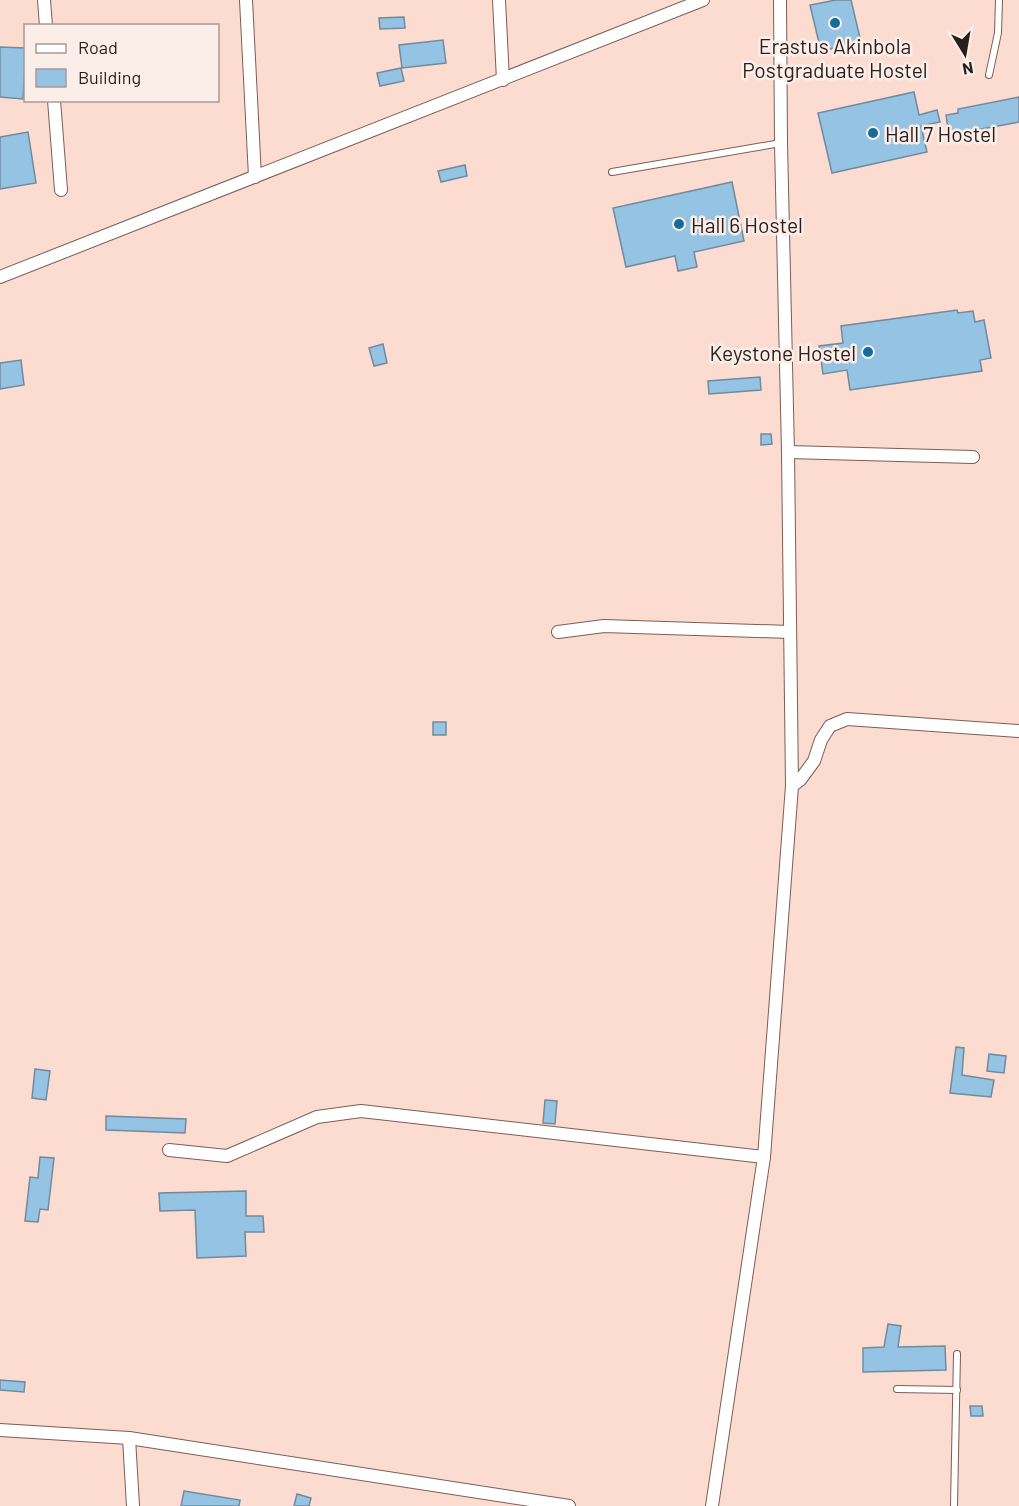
<svg xmlns="http://www.w3.org/2000/svg" width="1019" height="1506" font-family="Barlow,sans-serif">
<style>
.building{fill:#94c3e4;stroke:#718a9c;stroke-width:1.5}
.lines{fill:none;stroke-linecap:round;stroke-linejoin:round}
.lane-casing{stroke:#7a5e55;stroke-width:8}
.street-casing{stroke:#7a5e55;stroke-width:14}
.lane{stroke:#fff;stroke-width:6}
.street{stroke:#fff;stroke-width:12}
.poi-dot{fill:#126d9c;stroke:#fbeee9;stroke-width:2}
.labels{text-anchor:middle;dominant-baseline:central;stroke-width:5;stroke-linejoin:round;paint-order:stroke}
.poi-label{font-size:21px;fill:#291e1a;stroke:#fbeee9;text-anchor:start}
</style>
<rect width="100%" height="100%" fill="#fcdcd1"/>
<g class="building">
<path d="M836 0H851L861 42 821 51 810 5Z"/>
<path d="M404 17 405 28 380 29 379 18Z"/>
<path d="M443 40 446 63 402 68 399 45Z"/>
<path d="M0 47 26 48 23 99 0 97Z"/>
<path d="M401 68 404 81 380 86 377 73Z"/>
<path d="M914 92 919 115 937 110 940 122 921 126 927 152 832 173 818 113Z"/>
<path d="M1019 97V122L949 135 946 115 958 113V109Z"/>
<path d="M28 132 36 183 0 189V137Z"/>
<path d="M465 165 467 176 441 182 438 171Z"/>
<path d="M732 182 744 241 694 252 697 267 678 271 675 256 626 267 613 208Z"/>
<path d="M957 310 958 313 973 311 975 322 984 320 991 358 980 360 982 371 850 390 847 370 823 374 819 346 843 343 841 326Z"/>
<path d="M383 344 387 363 374 366 369 348Z"/>
<path d="M21 360 24 385 0 389V363Z"/>
<path d="M760 377 761 390 709 394 708 381Z"/>
<path d="M761 434H771L772 444 761 445Z"/>
<rect x="433" y="722" width="13" height="13"/>
<path d="M956 1047 964 1048 962 1075 994 1080 991 1097 950 1093Z"/>
<path d="M989 1054 1006 1056 1004 1073 987 1071Z"/>
<path d="M35 1069 50 1071 46 1100 32 1098Z"/>
<path d="M545 1100 557 1101 555 1124 543 1123Z"/>
<path d="M106 1116 186 1119 185 1133 106 1130Z"/>
<path d="M40 1157 54 1158 48 1210 40 1209 38 1222 25 1221 30 1177 38 1178Z"/>
<path d="M246 1191V1216H263L264 1232H245L246 1256 197 1258 195 1210 160 1211 159 1193Z"/>
<path d="M888 1324 901 1326 898 1347 945 1346 946 1370 863 1372V1348L884 1347Z"/>
<path d="M0 1380 25 1382 24 1392 0 1390Z"/>
<path d="M970 1406H982L983 1416H971Z"/>
<path d="M184 1491 240 1500 239 1506H181Z"/>
<path d="M297 1494 311 1498 309 1506H294Z"/>
</g>
<g class="lines">
<g class="lane-casing">
<g id="lane">
<path d="M989 75 998 33 999 0"/>
<path d="M612 172 781 143"/>
<path d="M897 1389 957 1390"/>
<path d="M954 1506 957 1354"/>
</g>
</g>
<g class="street-casing">
<g id="street">
<path d="M44 0 46 26"/>
<path d="M246 0 255 177"/>
<path d="M499 0 503 80"/>
<path d="M54 100 61 190"/>
<path d="M0 277 703 0"/>
<path d="M788 452 973 457"/>
<path d="M558 632 604 626 790 632"/>
<path d="M792 786 800 780 814 761 821 740 830 726 847 719 1019 731"/>
<path d="M169 1150 227 1156 317 1117 361 1111 764 1157"/>
<path d="M0 1430 129 1438 569 1506"/>
<path d="M129 1438 133 1506"/>
<path d="M712 1506 764 1157 792 786 788 452 781 143 780 0"/>
</g>
</g>
<use href="#lane" class="lane"/>
<use href="#street" class="street"/>
</g>
<g class="poi-dot">
<circle cx="835" cy="23" r="6"/>
<circle cx="873" cy="133" r="6"/>
<circle cx="679" cy="224" r="6"/>
<circle cx="868" cy="352" r="6"/>
</g>
<g class="labels">
<g class="poi-label">
<text x="835" y="45" text-anchor="middle">Erastus Akinbola<tspan x="835" dy="24">Postgraduate Hostel</tspan></text>
<text x="885" y="133">Hall 7 Hostel</text>
<text x="691" y="224">Hall 6 Hostel</text>
<text x="856" y="352" text-anchor="end">Keystone Hostel</text>
</g>
</g>
<rect x="24" y="24" width="195" height="78" fill="#fbeee9" stroke="#a79b96" stroke-width="1.5"/>
<rect x="36" y="44" width="30" height="9" fill="#ffffff" stroke="#a79b96" stroke-width="1.5"/>
<text x="78" y="54" font-size="18" fill="#291e1a">Road</text>
<rect x="36" y="69" width="30" height="18" fill="#94c3e4" stroke="#a79b96" stroke-width="1.5"/>
<text x="78" y="84" font-size="18" fill="#291e1a">Building</text>
<g transform="translate(965 54) rotate(169)" stroke="#fbeee9" stroke-width="4.5" paint-order="stroke">
<path d="M0-4.5L10 22L0 15L-10 22Z" fill="#291e1a"/>
<text y="-9" font-size="16" font-weight="bold" text-anchor="middle" fill="#291e1a">N</text>
</g>
</svg>
